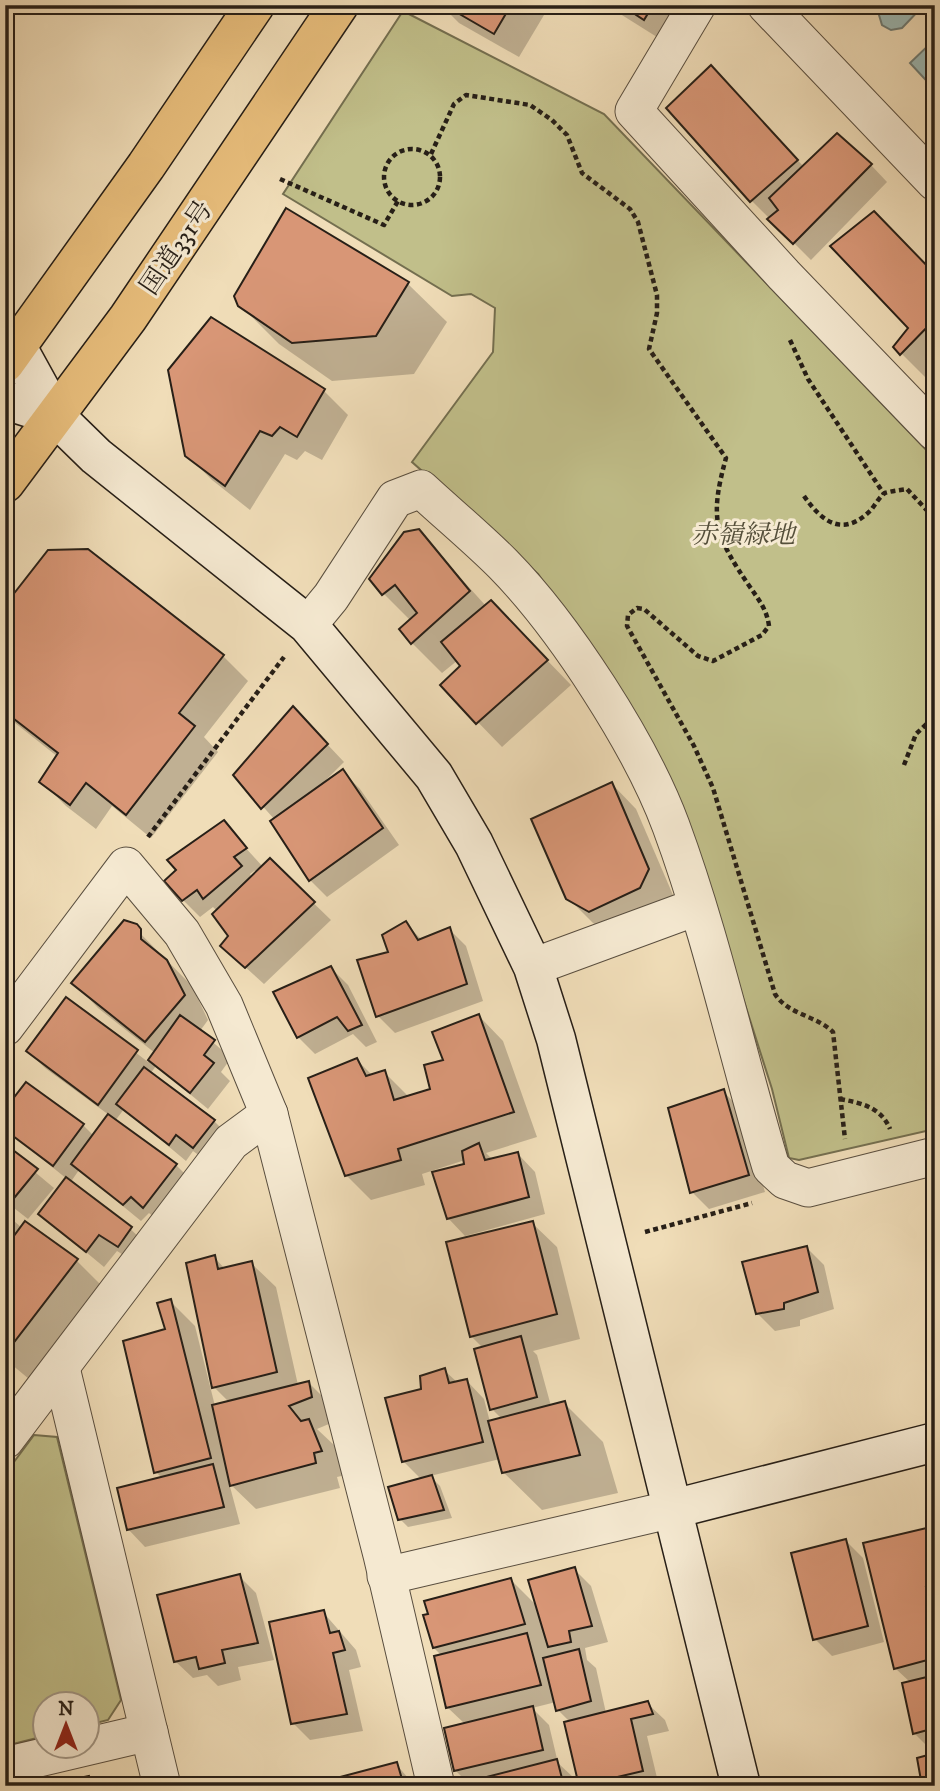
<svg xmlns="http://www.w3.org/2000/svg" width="940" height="1791" font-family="'IM FELL DW Pica','Noto Serif JP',serif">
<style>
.green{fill:#c1bf8a;stroke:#746f50;stroke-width:2}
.water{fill:#9cbab6;stroke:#6d7c76;stroke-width:2}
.shadow{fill:#0003;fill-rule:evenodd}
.building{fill:#d89676;stroke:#271f17;stroke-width:2}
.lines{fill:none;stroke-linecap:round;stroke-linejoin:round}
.street-casing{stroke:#594e3f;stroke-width:39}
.secondary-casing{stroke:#271f17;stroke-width:41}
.highway-casing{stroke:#271f17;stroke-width:41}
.path{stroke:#271f17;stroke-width:4.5;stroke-dasharray:5 3.5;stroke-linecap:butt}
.street{stroke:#f5e9d1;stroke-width:37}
.secondary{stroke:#f5e9d1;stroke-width:38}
.highway{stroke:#e8be7c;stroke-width:38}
.labels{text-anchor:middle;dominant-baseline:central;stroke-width:6;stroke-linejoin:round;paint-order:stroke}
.street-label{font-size:26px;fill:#271f17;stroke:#f5e9d1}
.park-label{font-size:26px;font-style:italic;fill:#554f3a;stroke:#f5e9d1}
</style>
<rect width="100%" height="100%" fill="#f0ddb8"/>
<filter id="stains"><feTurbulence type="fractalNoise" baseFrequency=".00286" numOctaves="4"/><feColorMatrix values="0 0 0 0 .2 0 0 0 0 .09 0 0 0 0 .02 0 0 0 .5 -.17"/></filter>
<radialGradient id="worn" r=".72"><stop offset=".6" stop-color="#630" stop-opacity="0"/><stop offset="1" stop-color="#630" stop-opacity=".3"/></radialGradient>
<g class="green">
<path d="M403 11 604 114 935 459V1129L799 1160 789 1158 772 1089 721 929 624 700 538 574 412 462 493 352 495 308 471 294 452 296 283 194Z"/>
<path d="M34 1435 57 1437 121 1700 108 1720 88 1725V1704H46L45 1736 5 1746V1474Z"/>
</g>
<g class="water">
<path d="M882 5H924L902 28 891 30 882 25 879 15Z"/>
<path d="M935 39V90L910 63Z"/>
</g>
<g class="shadow">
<path d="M441 5H550L519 57 459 23Z"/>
<path d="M606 5H700L676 49Z"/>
<path d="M711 67 804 167 871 165 887 182 811 260 752 201 668 108Z"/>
<path d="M287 210 408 284 447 322 414 374 332 381 279 344 240 305Z"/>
<path d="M935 276V369L926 378 901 353Z"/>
<path d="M324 391 348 415 322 460 305 451 297 460 285 454 250 510 212 480 187 455Z"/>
<path d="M418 531 486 606 515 627 571 685 502 747 442 685 463 666 458 660 442 673 412 643 411 621 384 594Z"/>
<path d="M87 551 223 656 248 681 204 737 218 752 151 838 112 806 96 829 66 806 41 781 58 757 5 715V608Z"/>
<path d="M310 726 344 762 322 784 343 772 360 789 399 845 327 897 310 880 275 820 235 775Z"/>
<path d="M612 784 636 809 673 895 664 912 615 935 593 923 568 898Z"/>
<path d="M223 823 263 867 270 861 331 920 264 984 222 946 231 936 217 911 213 907 200 917 183 900ZM260 867 262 869 252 878 250 874Z"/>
<path d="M130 923 192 986 208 1020 200 1031 231 1058 221 1072 230 1081 208 1109 156 1066 150 1074 214 1121 231 1138 211 1164 193 1151 186 1161 124 1109 115 1121 176 1165 193 1182 161 1223 149 1213 141 1221 79 1170 70 1183 115 1214 148 1246 136 1263 117 1251 104 1267 40 1214 67 1179 5 1129 83 1125 94 1136 109 1115 45 1068 28 1051 66 999 148 1062 155 1053 98 1008 74 983 120 924Z"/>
<path d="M406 924 422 940 449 929 466 946 483 1001 395 1033 378 1016 390 953Z"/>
<path d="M331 968 348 985 377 1042 366 1047 353 1034 315 1054 298 1037Z"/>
<path d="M479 1016 503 1041 537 1137 486 1153 493 1160 518 1154 535 1172 545 1214 465 1236 448 1218 465 1160 422 1174 425 1185 371 1200 346 1175 357 1060 373 1076 384 1072 409 1097 432 1091 446 1061Z"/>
<path d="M723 1091 740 1109 765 1192 709 1209 692 1192Z"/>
<path d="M5 1147 54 1188 28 1219 5 1201Z"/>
<path d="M5 1213 22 1228 26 1223 77 1261 101 1285 29 1379 5 1359Z"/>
<path d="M532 1223 557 1247 580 1339 533 1351 537 1355 551 1406 564 1403 603 1442 618 1493 542 1510 503 1472 500 1459 430 1476 440 1486 452 1518 408 1527 400 1519 422 1480 403 1461 423 1391 444 1370 458 1383 467 1381 484 1399 490 1422 502 1419 492 1409 483 1348 471 1336Z"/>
<path d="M807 1248 824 1265 834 1309 800 1320V1326L775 1331 758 1314Z"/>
<path d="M214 1257 225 1269 251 1263 276 1287 298 1385 309 1383 333 1407 336 1421 317 1429 334 1445 346 1475 337 1477 340 1488 256 1509 229 1483 240 1524 145 1547 128 1529 162 1478 156 1472 170 1301 195 1326 215 1406 229 1402 214 1387Z"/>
<path d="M935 1527V1749L931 1750 914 1733 910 1682 896 1669 866 1544Z"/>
<path d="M846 1541 863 1558 884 1642 832 1656 815 1639Z"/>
<path d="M574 1569 591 1586 608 1642 585 1648 587 1660 596 1668 606 1713 647 1703 665 1720 669 1731 647 1736 659 1786H581L566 1723 570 1722 558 1710 556 1702 532 1708 549 1725 558 1763 574 1778 576 1786H465L468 1783 455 1770 465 1724 447 1707 442 1656 434 1648 511 1580 538 1607Z"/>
<path d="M239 1576 256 1593 274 1660 238 1667 241 1680 218 1686 207 1675 193 1678 175 1661Z"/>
<path d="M323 1612 356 1650 361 1667 349 1670 363 1731 310 1740 293 1723Z"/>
<path d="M396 1764 415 1786H313Z"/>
</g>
<g class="building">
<path d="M444 5H511L494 34Z"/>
<path d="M621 5H653L644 20Z"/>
<path d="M711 65 798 160 750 202 666 108Z"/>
<path d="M837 133 872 164 793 244 767 219 778 210 769 198Z"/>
<path d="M286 208 409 282 376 336 292 343 238 306 234 296Z"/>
<path d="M874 211 935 274V319L900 355 893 347 908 328 830 246Z"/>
<path d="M211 317 325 389 297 437 280 427 272 436 260 431 225 486 185 456 168 370Z"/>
<path d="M419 529 470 591 411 644 399 629 417 613 395 585 382 595 369 579 404 532Z"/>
<path d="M88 549 224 655 179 713 195 726 126 815 86 783 70 805 39 782 58 753 5 712V605L48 550Z"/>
<path d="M491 600 548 660 476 724 440 685 460 666 441 642Z"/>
<path d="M293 706 328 744 261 809 233 775Z"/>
<path d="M343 769 383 828 309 881 270 821Z"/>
<path d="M612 782 649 869 640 888 589 912 566 899 531 819Z"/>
<path d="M224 820 247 848 234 857 242 866 203 899 197 890 182 901 164 881 176 870 167 860Z"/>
<path d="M270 858 315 902 245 968 220 946 228 936 212 914Z"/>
<path d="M124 920 137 924 141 929V939L167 960 185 995 145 1042 71 983Z"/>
<path d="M406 921 418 940 450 927 467 984 376 1017 357 960 388 952 382 935Z"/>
<path d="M331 966 362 1025 348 1031 337 1017 297 1038 273 992Z"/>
<path d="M66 997 138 1050 98 1105 26 1051Z"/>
<path d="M479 1014 514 1112 398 1149 401 1160 345 1176 308 1078 357 1058 366 1076 385 1070 394 1100 430 1089 424 1065 443 1060 432 1032Z"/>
<path d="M180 1015 215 1040 204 1055 214 1063 190 1093 148 1060Z"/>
<path d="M144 1067 215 1120 193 1148 176 1135 169 1145 116 1104Z"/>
<path d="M26 1082 84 1124 53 1166 5 1130V1109Z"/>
<path d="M724 1089 749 1175 690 1193 668 1108Z"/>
<path d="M108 1114 177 1164 143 1208 131 1197 123 1205 71 1164Z"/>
<path d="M479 1143 485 1160 518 1152 529 1197 447 1219 432 1172 464 1164 462 1151Z"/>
<path d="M5 1144 38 1169 10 1203 5 1199Z"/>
<path d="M66 1177 132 1227 118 1247 99 1235 86 1252 38 1214Z"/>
<path d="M5 1210 13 1216 5 1226Z"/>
<path d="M25 1221 78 1259 5 1354V1248Z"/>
<path d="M533 1221 557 1314 470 1337 446 1242Z"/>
<path d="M807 1246 818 1292 784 1303V1309L756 1314 742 1262Z"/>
<path d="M215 1255 218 1269 252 1261 277 1372 212 1388 186 1263Z"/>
<path d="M171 1299 211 1458 154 1473 123 1341 165 1329 157 1303Z"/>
<path d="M521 1336 537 1397 490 1410 474 1349Z"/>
<path d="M445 1368 449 1383 467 1379 483 1442 402 1462 385 1398 421 1389 420 1376Z"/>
<path d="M309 1381 312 1397 289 1406 301 1421 309 1419 322 1451 314 1453 316 1463 230 1486 212 1405Z"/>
<path d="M565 1401 580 1455 502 1473 488 1421Z"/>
<path d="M213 1464 224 1507 127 1530 117 1488Z"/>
<path d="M432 1475 444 1510 398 1520 388 1487Z"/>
<path d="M935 1526V1585L926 1587 935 1624V1658L894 1669 863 1543Z"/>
<path d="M846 1539 868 1626 813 1640 791 1553Z"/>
<path d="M575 1567 592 1626 569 1631 571 1642 548 1647 528 1580Z"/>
<path d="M240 1574 258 1643 222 1650 225 1663 199 1669 196 1657 174 1662 157 1595Z"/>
<path d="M511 1578 525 1624 433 1648 423 1615 428 1614 424 1601Z"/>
<path d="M324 1610 330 1633 339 1631 345 1650 333 1653 347 1714 291 1724 269 1622Z"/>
<path d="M527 1633 541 1685 446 1708 434 1656Z"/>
<path d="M579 1649 591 1701 556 1711 543 1658Z"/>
<path d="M935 1675V1728L913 1734 902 1683Z"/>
<path d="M648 1701 653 1714 631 1719 643 1771 579 1786 564 1722Z"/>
<path d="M533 1706 543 1750 454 1771 444 1728Z"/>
<path d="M935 1753V1786H922L917 1758Z"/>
<path d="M557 1759 564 1786H463V1783Z"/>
<path d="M397 1762 404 1786H306Z"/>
<path d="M89 1776 92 1786H51V1784Z"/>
<path d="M131 1778 133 1786H100Z"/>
</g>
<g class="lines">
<g class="street-casing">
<g id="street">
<path d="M697 5 634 111 784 275 935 432"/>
<path d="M766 5 935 182"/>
<path d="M308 625 331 597 395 499 421 489C448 514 477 538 503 564 564 626 641 745 671 826 712 937 737 1054 771 1167L785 1180 808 1188 935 1156"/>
<path d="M533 967 696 907"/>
<path d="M5 1027 126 866 182 933 224 1005 269 1114 382 1555 436 1786"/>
<path d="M61 1368 162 1786"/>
<path d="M5 1440 231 1142 269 1114"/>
<path d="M386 1576 673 1509"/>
<path d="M5 1766 149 1732"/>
</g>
</g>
<g class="secondary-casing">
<g id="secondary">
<path d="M5 336 17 347 55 416 96 456 308 625 434 776 474 844 533 967 556 1039 741 1786"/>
<path d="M5 400 55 416"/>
<path d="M673 1509 935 1442"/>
</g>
</g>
<g class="highway-casing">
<g id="highway">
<path d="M5 363 146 166 255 5"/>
<path d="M5 483 128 318 339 5"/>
</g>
</g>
<g class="path">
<circle cx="412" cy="177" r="28"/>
<path d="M431 154 454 104 466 95 530 105 552 120 567 135 582 173 630 209 638 222 657 295V313L649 349 726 458C709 519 715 536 750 587 759 600 767 610 769 626L762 635 713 661 698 656 644 609 637 608 628 615 627 626 694 746 713 788 775 994C787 1014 817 1016 833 1032L845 1139"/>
<path d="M280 179 384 225 398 201"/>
<path d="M790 340 808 379 884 494"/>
<path d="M804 496C822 522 843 538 871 510 875 505 880 496 885 493 891 491 901 490 907 489L935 519"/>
<path d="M904 765 916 734 935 716"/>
<path d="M148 837 284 657"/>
<path d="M840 1099C861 1103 881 1107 890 1129"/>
<path d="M645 1232 752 1203"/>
</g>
<use href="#street" class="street"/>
<use href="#secondary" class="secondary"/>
<use href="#highway" class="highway"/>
</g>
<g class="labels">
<g class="street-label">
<text transform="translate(177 248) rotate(-56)">国道331号</text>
</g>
<g class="park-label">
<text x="743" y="535">赤嶺緑地</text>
</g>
</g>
<rect width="940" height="1791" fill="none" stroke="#f0ddb8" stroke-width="28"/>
<rect x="7" y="7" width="926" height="1777" fill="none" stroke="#271f17" stroke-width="3.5"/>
<rect x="14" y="14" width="912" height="1763" fill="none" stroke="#271f17" stroke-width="2"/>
<g transform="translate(66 1725)"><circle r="33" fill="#f5e9d1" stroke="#a39887" stroke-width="2"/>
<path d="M0-5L12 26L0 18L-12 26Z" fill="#8f2418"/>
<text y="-10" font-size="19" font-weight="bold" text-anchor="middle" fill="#271f17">N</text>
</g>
<rect width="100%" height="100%" filter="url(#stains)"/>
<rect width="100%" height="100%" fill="url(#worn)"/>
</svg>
